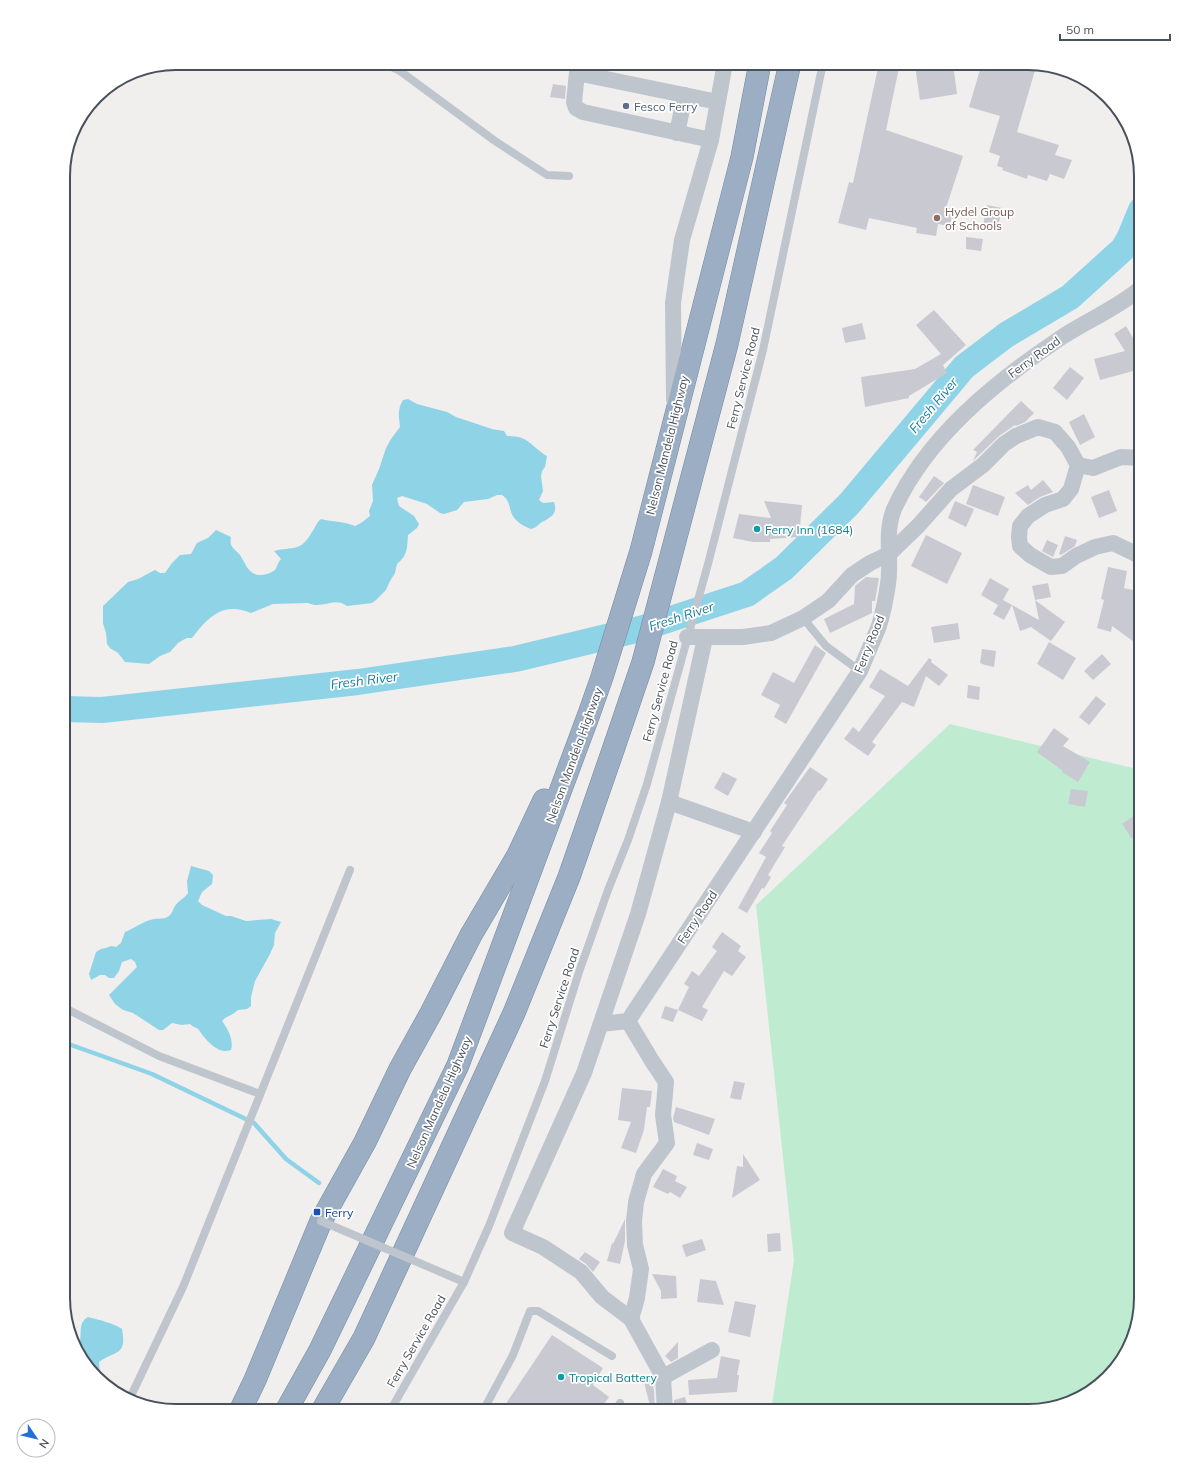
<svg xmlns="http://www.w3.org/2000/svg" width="1204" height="1474" font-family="Mulish,sans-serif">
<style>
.green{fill:#bfecd1}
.water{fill:#8fd3e7}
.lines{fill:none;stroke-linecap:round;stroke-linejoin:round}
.stream{stroke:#8fd3e7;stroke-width:4.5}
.river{stroke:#8fd3e7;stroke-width:26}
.building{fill:#c9cad1}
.trunk-casing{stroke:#748ba6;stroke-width:23}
.service{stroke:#bec5cd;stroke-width:8}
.minor{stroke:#bec5cd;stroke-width:16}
.trunk{stroke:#9caec3;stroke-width:22}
.service-bridge{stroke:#bec5cd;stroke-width:8}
.service-dot{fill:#5c6f8a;stroke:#fff;stroke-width:1.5}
.education-dot{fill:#8d6e63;stroke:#fff;stroke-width:1.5}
.culture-dot{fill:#0f9aa8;stroke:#fff;stroke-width:1.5}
.transit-dot{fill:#1a4fb4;stroke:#fff;stroke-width:1.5}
.labels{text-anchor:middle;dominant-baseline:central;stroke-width:3.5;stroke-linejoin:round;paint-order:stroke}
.service-label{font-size:12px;fill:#4e5e75;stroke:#fff;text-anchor:start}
.education-label{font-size:12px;fill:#785e54;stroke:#fff;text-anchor:start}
.street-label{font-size:12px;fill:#48515b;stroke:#fff}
.culture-label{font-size:12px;fill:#0d838f;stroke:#fff;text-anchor:start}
.transit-label{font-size:12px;fill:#164399;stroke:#fff;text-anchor:start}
.water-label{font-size:13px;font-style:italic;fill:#147b9a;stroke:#fff}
.rim{fill:none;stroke:#48515b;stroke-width:2}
</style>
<rect width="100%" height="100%" fill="#f1eeee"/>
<path class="green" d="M950 724 1141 770V1298L1129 1348 1091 1392 1028 1411H771L794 1260 756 905Z"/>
<g class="water">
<path d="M408 399 417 404 447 412 456 417 492 429 504 431 507 436C530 436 530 446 547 456L545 467 542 471 541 476 543 491 539 500 543 503 554 502C558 514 551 517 542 522 538 525 536 528 531 529 523 526 514 521 511 512 509 505 509 500 502 495H497L488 499 464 502 457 510 444 514 440 513 427 504 402 496 397 498 399 506 414 516 419 524 417 528 408 535C407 548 408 555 397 564L395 573 390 581 386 590 376 600 372 603 347 606C334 596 322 610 308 603L273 604 251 613C223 601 208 617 192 638H187L183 640 178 643 170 652 160 656 149 664 125 662 118 653 110 648 107 644 106 633 103 623V606L128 582 138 579 155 570 160 573H165L172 563 180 555 191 554 197 543 208 538 216 530 231 537C229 547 234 548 240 555 247 566 250 579 267 574 270 573 272 572 275 570 277 567 278 562 281 559L274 551C293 546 300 553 312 532 316 527 316 523 321 519 333 522 343 521 355 526L361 523 370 516 369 511 373 501 372 485 379 469 386 448 391 439 400 427C399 416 397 410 403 400Z"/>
<path d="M191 866 209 871 213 875 212 884 202 892 198 901 202 905 226 916H231L246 921 271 919 281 922 275 933 274 945 270 954 255 981 251 997V1006L247 1009 238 1010C233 1015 226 1016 222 1021 228 1029 234 1040 231 1050 220 1054 211 1045 204 1037 202 1035 200 1031 198 1029 195 1027 193 1027 190 1024L182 1025 172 1023 163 1030H159L133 1013 123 1010 115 1004 109 995 137 967 135 962 131 959 122 962 119 971 114 978H109L105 975H100L91 980 89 974 96 952 101 949 106 948 111 946 116 947 121 943 125 932C135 928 143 921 154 919 159 918 164 920 169 916 172 914 173 909 175 906 178 901 185 898 188 893L187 881Z"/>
<path d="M88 1317C96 1319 116 1324 122 1329 127 1356 116 1350 99 1362L100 1376 82 1361 78 1347C84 1336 76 1324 88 1317Z"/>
</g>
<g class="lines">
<path class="stream" d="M63 1042 152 1074 254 1123 286 1159 319 1183"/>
<path class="river" d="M63 709 102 710 358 682 515 659 640 629 747 594 784 568 849 504 964 367 1006 335 1070 297 1123 249 1129 239 1141 210"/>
</g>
<g class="building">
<path d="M879 63H900L886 130 963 156 946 208 953 209 950 226 938 224 936 236 916 233 917 228 869 218 866 230 838 223 849 182 853 183Z"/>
<path d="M931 63H953L957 94 920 100 915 66Z"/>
<path d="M982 63H1022L1036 67 1017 132 1059 145 1055 155 1072 160 1064 179 1050 174 1047 181 1028 175 1027 179 1002 170 1003 168 997 166 1000 156 989 152 1000 116 969 107Z"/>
<path d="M553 84 566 86 565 99 550 97Z"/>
<path d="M987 205 1002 208 998 227 983 225Z"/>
<path d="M966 237 983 239 981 251 966 249Z"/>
<path d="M934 310 966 345 943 365 947 373 909 396V398L865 407 861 377 915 369 941 354 916 325Z"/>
<path d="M862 323 866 339 845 343 842 328Z"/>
<path d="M1126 326 1133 338 1141 366V376L1137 370 1100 380 1094 359 1125 351 1114 334Z"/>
<path d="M1070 367 1084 378 1067 400 1053 388Z"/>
<path d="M1021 401 1034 413 1025 422 1016 426 1015 425 999 436 973 461 977 452 973 450Z"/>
<path d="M1084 414 1095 437 1080 445 1069 422Z"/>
<path d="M934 476 944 483 926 502 919 497Z"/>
<path d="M1043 480 1053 492 1040 497 1028 505 1015 493 1028 485 1031 490Z"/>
<path d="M973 485 1005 497 998 516 966 504Z"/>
<path d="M1109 490 1117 511 1099 518 1091 497Z"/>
<path d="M764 501 802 505 799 537 770 539V542H753L733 538 739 514 771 518Z"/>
<path d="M955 501 974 509 966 527 948 518Z"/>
<path d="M926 535 962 553 947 584 911 566Z"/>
<path d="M1065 536 1077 540 1075 546 1061 555 1059 554Z"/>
<path d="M1047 540 1058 545 1053 557 1042 551Z"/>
<path d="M1108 567 1127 571 1124 588 1141 592V602L1138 618 1141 620V647L1112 626 1111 632 1097 628 1104 600 1101 599Z"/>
<path d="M866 577 879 578 875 601H872V613L830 633 824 619 854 604 855 586Z"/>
<path d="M990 578 1009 589 1003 600 1039 620 1035 600 1065 622 1051 641 1031 627 1020 631 1012 605 1004 620 993 614 998 605 981 595Z"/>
<path d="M1048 583 1051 597 1035 600 1032 586Z"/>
<path d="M958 623 960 639 934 643 931 627Z"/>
<path d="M1049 642 1076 658 1063 680 1037 664Z"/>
<path d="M815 645 826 653 786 724 774 717 780 705 761 695 773 672 794 683Z"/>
<path d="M982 649 996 651 994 667 985 665 980 663Z"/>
<path d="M1102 654 1111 664 1093 680 1084 671Z"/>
<path d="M929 658 932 660 931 662 948 675 939 686 926 676 914 707 902 702 872 742 876 745 868 756 844 739 853 727 859 732 885 696 869 687 880 669 908 686Z"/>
<path d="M968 685 980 687 979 700 967 698Z"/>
<path d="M1096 696 1106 704 1089 725 1079 717Z"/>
<path d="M1054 728 1069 739 1063 746 1090 762 1078 782 1062 772 1063 771 1037 752Z"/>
<path d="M810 767 828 779 820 791 819 790 782 846 785 847 768 875 771 877 764 889 762 888 747 913 738 908 766 857 759 853 772 833 770 831 787 805 784 803Z"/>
<path d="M723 772 737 779 728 796 714 788Z"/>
<path d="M1071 789 1088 791 1085 807 1068 804Z"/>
<path d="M1141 811V833L1132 839 1122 824Z"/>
<path d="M722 932 741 946 738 951 746 957 732 976 724 971 702 1007 708 1010 702 1021 678 1010 689 987 684 984 692 971 699 976 717 951 712 947Z"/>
<path d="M665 1006 678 1010 673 1022 661 1018Z"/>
<path d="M734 1081 745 1083 741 1100 730 1098Z"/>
<path d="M622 1088 652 1091 650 1107H647L644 1130 636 1153 621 1148 631 1122 618 1120Z"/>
<path d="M676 1107 715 1119 709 1135 674 1122 673 1118Z"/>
<path d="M697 1143 713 1149 709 1160 693 1155Z"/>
<path d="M743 1154 760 1180 732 1198 737 1166 743 1167Z"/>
<path d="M663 1169 677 1176 675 1181 687 1187 680 1198 670 1192 668 1194 653 1187Z"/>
<path d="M625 1219V1241L620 1264 607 1261 612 1243 613 1244Z"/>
<path d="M780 1233 781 1251 768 1252 767 1234Z"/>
<path d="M702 1239 706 1250 686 1257 682 1245Z"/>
<path d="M585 1252 600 1262 593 1272 586 1264 579 1259Z"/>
<path d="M652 1274 676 1276 677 1298 661 1299V1291Z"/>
<path d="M700 1279 716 1281 724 1305 697 1302Z"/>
<path d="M735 1301 756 1305 750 1337 728 1332Z"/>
<path d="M552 1335 603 1368 593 1385 609 1397 599 1411H501Z"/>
<path d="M678 1342V1358L671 1362 665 1356Z"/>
<path d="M721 1356 740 1360 737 1375H739L737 1392 689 1395 688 1380 717 1378Z"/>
<path d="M648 1376 654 1389 655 1411H647V1407L650 1406 643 1378Z"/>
<path d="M685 1397 689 1411H674V1400Z"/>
</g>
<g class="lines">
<g class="trunk-casing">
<g id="trunk">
<path d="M240 1411 255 1380 321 1221 365 1142 400 1069 431 1013 471 935 518 855 544 800"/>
<path d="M286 1411 320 1350 458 1065 589 714 602 677 641 551 742 157 760 63"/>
<path d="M322 1411 364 1338 514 1013 569 877 612 753 643 662 727 344 790 63"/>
</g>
</g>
<g class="service">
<path d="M383 63 400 71 495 141 547 175 569 176"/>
<path d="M803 618 826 646 860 671"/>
<path d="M63 1007 159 1056 260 1094"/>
<path d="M129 1400 183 1287 350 870"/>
<path d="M390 1411 464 1282 489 1226 545 1081 579 972 608 890 628 840 647 784 708 564 763 350 823 63"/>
<path d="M483 1411 513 1355 530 1311H538L612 1356"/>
<path d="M615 1411 620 1403"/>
</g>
<g class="minor">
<path d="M578 63 574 102 576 108 583 112 711 140"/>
<path d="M577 73 718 102"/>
<path d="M677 133 685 95"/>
<path d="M674 400 673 303 682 240 711 140 725 63"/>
<path d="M1078 465 1093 468 1121 457 1141 458"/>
<path d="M687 637H743L771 633 803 618 828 601 852 575 870 563 889 554 918 526 951 489 983 465 1004 444 1016 436 1038 427 1055 432 1068 447 1078 465 1071 489 1063 499 1045 505 1028 516 1020 526 1019 537 1020 546 1030 555 1051 567 1062 566 1076 556 1095 547 1113 543 1132 552 1141 557"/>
<path d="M669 802 754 832"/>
<path d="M628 1021 652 1061 666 1082 663 1115 667 1143 644 1174 636 1202 634 1221 635 1245 641 1269 637 1298 631 1319"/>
<path d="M601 1024 628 1021 860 671C866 656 873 641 879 626 883 613 886 598 888 584 892 559 884 534 894 509 927 437 994 383 1059 339 1086 321 1116 309 1141 288"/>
<path d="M663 1377 712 1350"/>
<path d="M665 1411 663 1377 631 1319 602 1297 581 1272 543 1247 512 1233 584 1073 638 914 669 802 705 638"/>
</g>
<use href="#trunk" class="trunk"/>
<path class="service-bridge" d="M321 1221 464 1282"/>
</g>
<circle class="service-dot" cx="626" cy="106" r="4"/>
<circle class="education-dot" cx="937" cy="218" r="4"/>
<g class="culture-dot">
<circle cx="757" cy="529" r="4"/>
<circle cx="561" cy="1377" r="4"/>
</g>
<rect class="transit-dot" x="313" y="1208" width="8" height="8" rx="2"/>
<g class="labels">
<g class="service-label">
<text x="634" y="106">Fesco Ferry</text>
</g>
<g class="education-label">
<text x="945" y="211">Hydel Group<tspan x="945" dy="14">of Schools</tspan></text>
</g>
<g class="street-label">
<text transform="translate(1034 357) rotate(-36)">Ferry Road</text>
<text transform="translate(743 378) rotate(-76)">Ferry Service Road</text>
<text transform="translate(667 445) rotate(-76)">Nelson Mandela Highway</text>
<text transform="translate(869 644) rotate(-68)">Ferry Road</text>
<text transform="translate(660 691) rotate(-75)">Ferry Service Road</text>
<text transform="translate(574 755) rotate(-70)">Nelson Mandela Highway</text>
<text transform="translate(697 917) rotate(-56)">Ferry Road</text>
<text transform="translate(559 998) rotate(-72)">Ferry Service Road</text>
<text transform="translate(439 1102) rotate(-66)">Nelson Mandela Highway</text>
<text transform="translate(416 1341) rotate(-60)">Ferry Service Road</text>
</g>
<g class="culture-label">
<text x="765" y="529">Ferry Inn (1684)</text>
<text x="569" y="1377">Tropical Battery</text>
</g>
<g class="transit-label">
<text x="325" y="1212">Ferry</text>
</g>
<g class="water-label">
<text transform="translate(933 405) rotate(-50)">Fresh River</text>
<text transform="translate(681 616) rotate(-18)">Fresh River</text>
<text transform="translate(364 680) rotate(-7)">Fresh River</text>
</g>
</g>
<path d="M0 0H1204V1474H0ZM176 70H1028A106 106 0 0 1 1134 176V1298A106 106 0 0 1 1028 1404H176A106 106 0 0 1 70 1298V176A106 106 0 0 1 176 70Z" fill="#fff" fill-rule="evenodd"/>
<path class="rim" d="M176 70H1028A106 106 0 0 1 1134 176V1298A106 106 0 0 1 1028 1404H176A106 106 0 0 1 70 1298V176A106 106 0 0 1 176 70Z"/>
<g transform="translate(36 1438) rotate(125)"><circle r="19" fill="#ffffff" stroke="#b6b9bd"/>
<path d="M0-3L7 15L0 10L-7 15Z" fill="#236fd6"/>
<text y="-6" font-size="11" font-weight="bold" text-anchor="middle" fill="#48515b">N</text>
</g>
<path d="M1060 34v6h110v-6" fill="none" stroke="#48515b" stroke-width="2"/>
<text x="1066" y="34" font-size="12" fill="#48515b" stroke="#ffffff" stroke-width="3" paint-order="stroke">50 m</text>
</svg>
